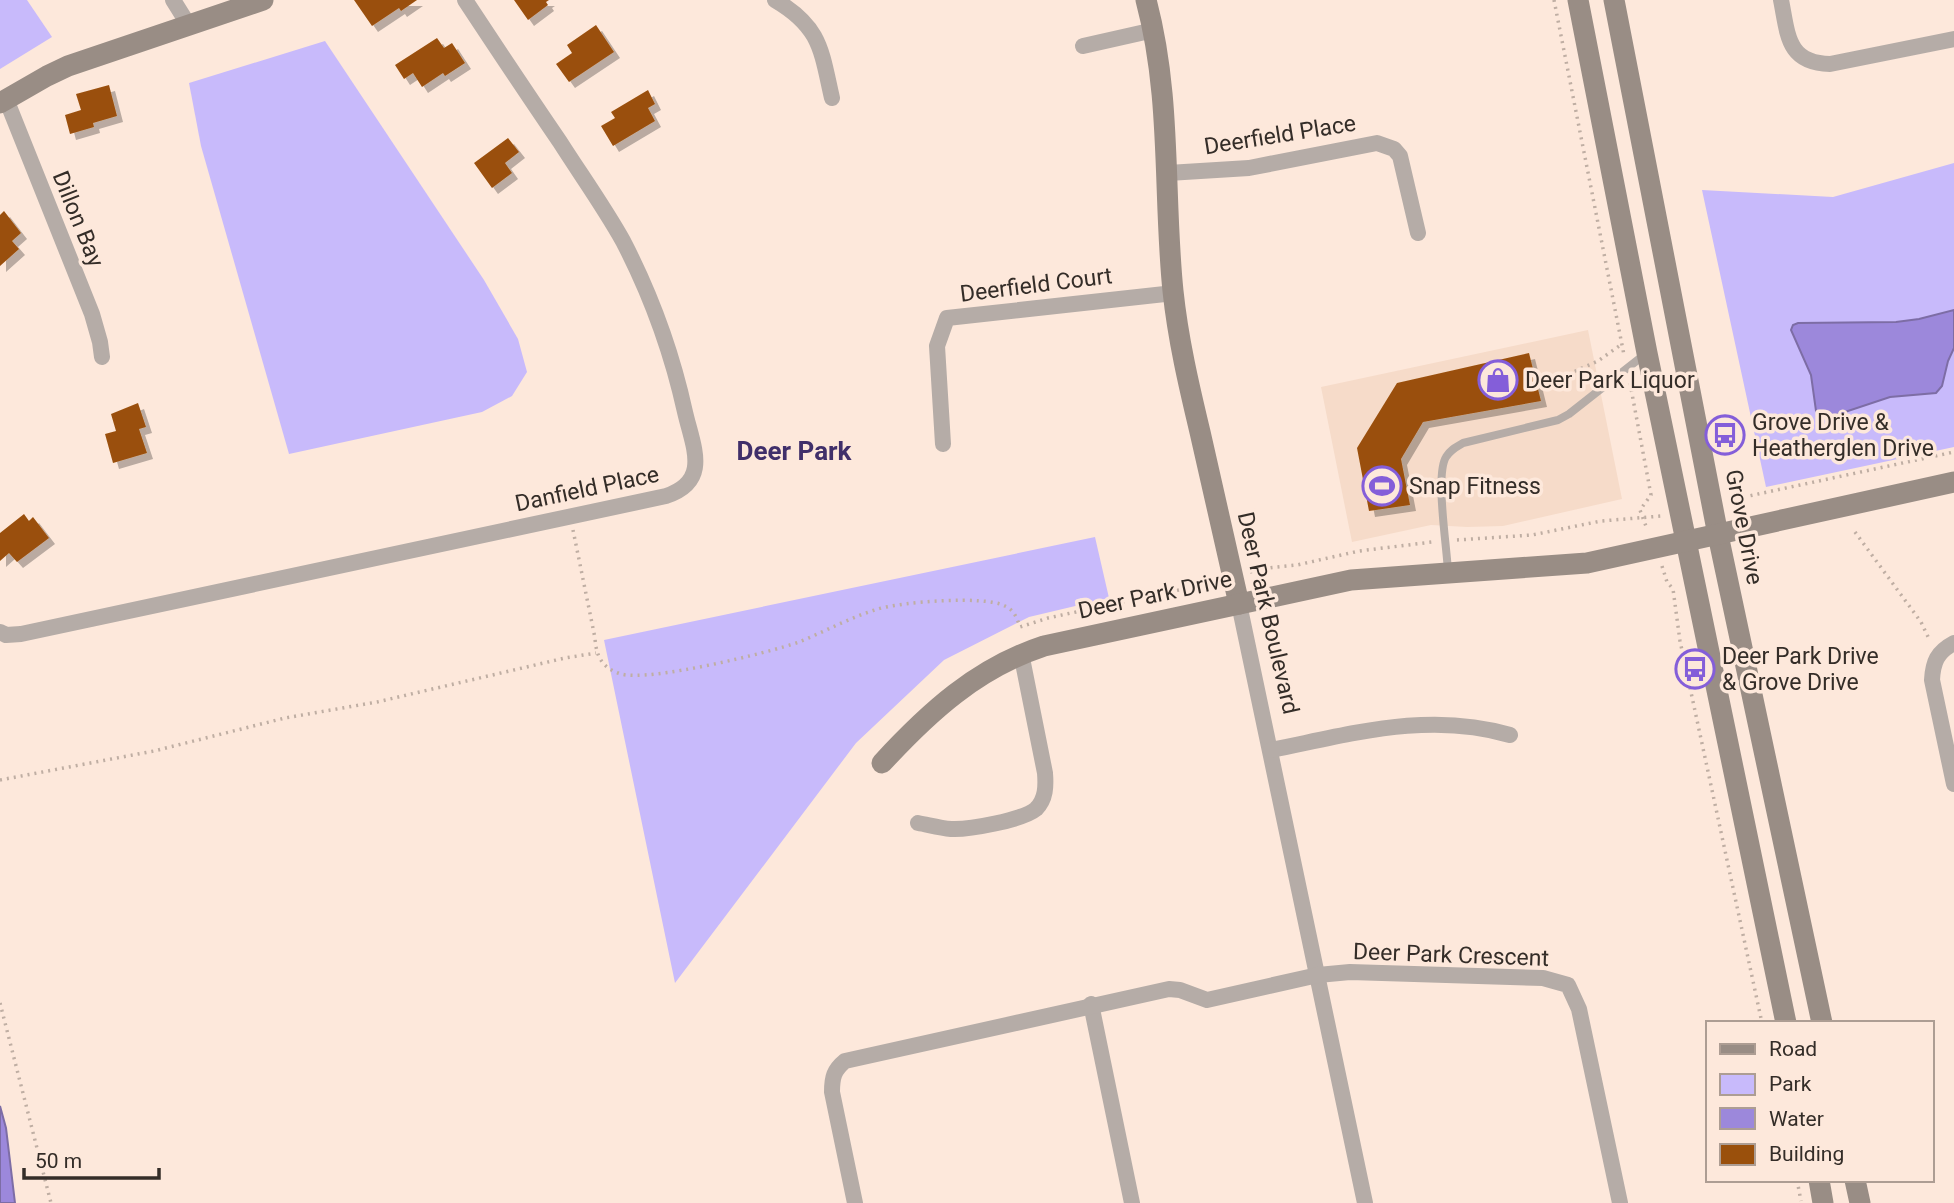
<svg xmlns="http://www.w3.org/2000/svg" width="1954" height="1203" font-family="Roboto,sans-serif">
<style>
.built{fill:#f6dbc9}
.green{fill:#c8bafb}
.water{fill:#9c88db;stroke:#7d6da5;stroke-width:2}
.building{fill:#9a500c;filter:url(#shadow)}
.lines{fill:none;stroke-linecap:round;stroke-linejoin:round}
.path{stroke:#bfaea3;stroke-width:3.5;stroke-dasharray:2 5;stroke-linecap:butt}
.lane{stroke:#b5aca7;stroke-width:8}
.street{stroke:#b5aca7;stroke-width:16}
.secondary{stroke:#998d85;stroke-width:21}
.labels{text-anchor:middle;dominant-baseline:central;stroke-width:7;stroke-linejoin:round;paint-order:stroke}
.street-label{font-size:23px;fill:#342d28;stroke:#fde8db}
.poi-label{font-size:23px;fill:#342d28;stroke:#fde8db;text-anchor:start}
.quarter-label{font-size:26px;font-weight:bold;fill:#402f6a;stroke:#fde8db}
</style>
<defs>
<filter id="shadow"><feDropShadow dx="6" dy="6" stdDeviation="0" flood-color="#0004"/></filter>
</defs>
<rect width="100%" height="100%" fill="#fde8db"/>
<path class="built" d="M1588 330 1622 499 1503 526 1467 527 1431 525 1352 542 1321 387Z"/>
<g class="green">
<path d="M0 0H27L52 37 0 69Z"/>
<path d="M325 41 484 280 518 339 527 372 512 396 482 412 289 454 201 146 189 83Z"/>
<path d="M1954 163V447L1766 487 1702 190 1833 197Z"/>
<path d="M1095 537 1109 598 1029 617 944 660 856 743 675 983 604 640Z"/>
</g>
<g class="water">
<path d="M1954 310V348L1948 361 1942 386 1936 393 1890 397 1827 418 1820 417 1816 411 1811 375 1791 330 1793 325 1798 323 1896 322 1919 319Z"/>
<path d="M0 1106 6 1128 15 1203H0Z"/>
</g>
<g class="building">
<path d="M354 0H417L401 11 399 8 372 26Z"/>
<path d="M514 0H549L546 2 548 5 528 20Z"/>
<path d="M596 25 614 52 569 82 556 64 572 53 567 45Z"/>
<path d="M437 38 444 48 452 43 465 63 445 76 443 73 422 87 413 73 404 79 395 65Z"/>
<path d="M109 85 117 116 93 123 94 127 70 134 65 115 81 110 76 94Z"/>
<path d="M648 90 655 104 648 108 655 121 613 146 601 126 615 118 611 112Z"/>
<path d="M508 138 519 152 505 163 512 173 492 188 474 163Z"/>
<path d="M4 211 21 233 12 241 19 249 0 266V215Z"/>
<path d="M1529 353 1541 401 1423 422 1401 459 1410 505 1369 511 1357 448 1397 383Z"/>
<path d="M138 403 146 427 139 429 147 453 113 463 105 434 116 431 111 414Z"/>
<path d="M24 514 29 521 33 517 49 538 17 562 9 553 0 561V533Z"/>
</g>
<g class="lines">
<g class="path">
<path d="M1554 0 1624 355"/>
<path d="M1562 377 1598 361 1622 344"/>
<path d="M1630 383 1651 495 1640 510 1647 529"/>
<path d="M1730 500 1954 452"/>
<path d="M573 530 595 638C596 656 602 668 621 674 649 682 768 653 799 642 826 631 851 617 878 609 901 602 985 595 1005 606 1014 610 1017 618 1020 627L1048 618 1216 582"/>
<path d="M1855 532 1921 622 1930 641"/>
<path d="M1457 540 1532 535 1601 521 1661 516"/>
<path d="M1662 566 1667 582 1673 589 1680 641 1762 1023"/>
<path d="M1250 572 1267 568 1297 565 1359 551 1432 542"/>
<path d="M0 780 154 751 285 718 377 702 565 658 596 653"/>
<path d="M0 1003 51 1203"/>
<path d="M1797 1180 1801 1201"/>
</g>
<path class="lane" d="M1448 572C1447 547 1435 475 1446 457 1450 450 1456 447 1463 443L1558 420 1569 414 1644 355"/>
<g class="street">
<path d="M173 0 188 24"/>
<path d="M775 0C821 27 821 50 832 98"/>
<path d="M1781 0C1788 35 1787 63 1830 64L1954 39"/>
<path d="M1083 46 1154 30"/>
<path d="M6 99 92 314 100 342 102 357"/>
<path d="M1168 173 1249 168 1377 143 1394 149 1400 156 1418 233"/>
<path d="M943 444 937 346 947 318 1174 293"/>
<path d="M1239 604 1365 1203"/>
<path d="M0 632 6 635 21 634 666 496C711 481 693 447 685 412 672 353 651 295 623 241 604 207 581 175 560 142 528 95 496 47 465 0"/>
<path d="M1954 643C1937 652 1933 662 1932 680L1954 784"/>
<path d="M1271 750C1352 734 1429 711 1510 735"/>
<path d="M918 823C929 825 940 828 951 829 968 830 1023 820 1036 809 1046 799 1046 786 1045 773L1021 653"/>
<path d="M1091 1004 1132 1203"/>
<path d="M855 1203 832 1092C832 1077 834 1070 845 1061L1169 989 1180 990 1207 1000 1318 975 1350 972 1543 978 1568 985 1579 1009 1620 1203"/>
</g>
<g class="secondary">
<path d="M1146 0C1172 97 1163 193 1173 291 1178 339 1189 386 1200 432 1213 490 1226 547 1239 604"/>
<path d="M1578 0 1647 353 1786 1023"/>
<path d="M1614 0 1718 535 1822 1023"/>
<path d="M0 103 47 76 68 66 263 0"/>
<path d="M882 763C929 712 977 668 1044 646L1351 580 1587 563 1954 482"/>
<path d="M1819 1180 1823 1203"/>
<path d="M1855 1180 1860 1203"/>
</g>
</g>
<defs>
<g id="shop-ring" transform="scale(2.0125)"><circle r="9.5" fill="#fde8db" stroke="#845ed9" stroke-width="1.5"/><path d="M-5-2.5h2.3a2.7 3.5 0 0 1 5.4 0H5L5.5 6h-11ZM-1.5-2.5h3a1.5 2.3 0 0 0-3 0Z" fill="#845ed9"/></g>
<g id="bus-ring" transform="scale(2.0125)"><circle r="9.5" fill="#fde8db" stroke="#845ed9" stroke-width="1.5"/><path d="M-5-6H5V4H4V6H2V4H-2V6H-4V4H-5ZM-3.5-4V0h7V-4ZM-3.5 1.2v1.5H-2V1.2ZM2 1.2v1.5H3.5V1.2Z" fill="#845ed9"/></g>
<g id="stadium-ring" transform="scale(2.0125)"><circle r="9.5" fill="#fde8db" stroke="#845ed9" stroke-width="1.5"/><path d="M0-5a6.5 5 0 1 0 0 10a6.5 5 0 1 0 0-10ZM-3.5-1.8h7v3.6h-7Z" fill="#845ed9"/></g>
</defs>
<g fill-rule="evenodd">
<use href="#shop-ring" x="1498" y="380"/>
<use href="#bus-ring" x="1725" y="435"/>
<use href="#stadium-ring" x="1382" y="486"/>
<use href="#bus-ring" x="1695" y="669"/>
</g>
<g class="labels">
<g class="street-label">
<text transform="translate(1280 135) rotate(-9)">Deerfield Place</text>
<text transform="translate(78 219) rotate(68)">Dillon Bay</text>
<text transform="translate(1036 285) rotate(-7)">Deerfield Court</text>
<text transform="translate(587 489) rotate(-12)">Danfield Place</text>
<text transform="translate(1744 527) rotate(79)">Grove Drive</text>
<text transform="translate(1155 595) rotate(-12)">Deer Park Drive</text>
<text transform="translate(1268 613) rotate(77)">Deer Park Boulevard</text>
<text transform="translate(1451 955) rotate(2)">Deer Park Crescent</text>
</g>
<g class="poi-label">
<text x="1525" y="380">Deer Park Liquor</text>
<text x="1752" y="422">Grove Drive &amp;<tspan x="1752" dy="26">Heatherglen Drive</tspan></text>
<text x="1409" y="486">Snap Fitness</text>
<text x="1722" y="656">Deer Park Drive<tspan x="1722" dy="26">&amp; Grove Drive</tspan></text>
</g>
<g class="quarter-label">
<text x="794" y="451">Deer Park</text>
</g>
</g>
<rect x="1706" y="1021" width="228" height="161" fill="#fde8db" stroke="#ad9d93" stroke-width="2"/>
<rect x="1720" y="1044" width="35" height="10" fill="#998d85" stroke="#ad9d93" stroke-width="2"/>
<text x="1769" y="1056" font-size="21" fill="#342d28">Road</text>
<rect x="1720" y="1074" width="35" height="21" fill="#c8bafb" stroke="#ad9d93" stroke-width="2"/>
<text x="1769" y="1091" font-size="21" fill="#342d28">Park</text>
<rect x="1720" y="1108" width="35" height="21" fill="#9c88db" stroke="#ad9d93" stroke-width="2"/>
<text x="1769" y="1126" font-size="21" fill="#342d28">Water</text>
<rect x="1720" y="1144" width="35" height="21" fill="#9a500c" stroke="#ad9d93" stroke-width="2"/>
<text x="1769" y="1161" font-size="21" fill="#342d28">Building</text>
<path d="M24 1168v10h135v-10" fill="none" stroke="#342d28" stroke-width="3.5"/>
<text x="35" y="1168" font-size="21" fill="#342d28" stroke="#fde8db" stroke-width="5" paint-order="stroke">50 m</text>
</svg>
